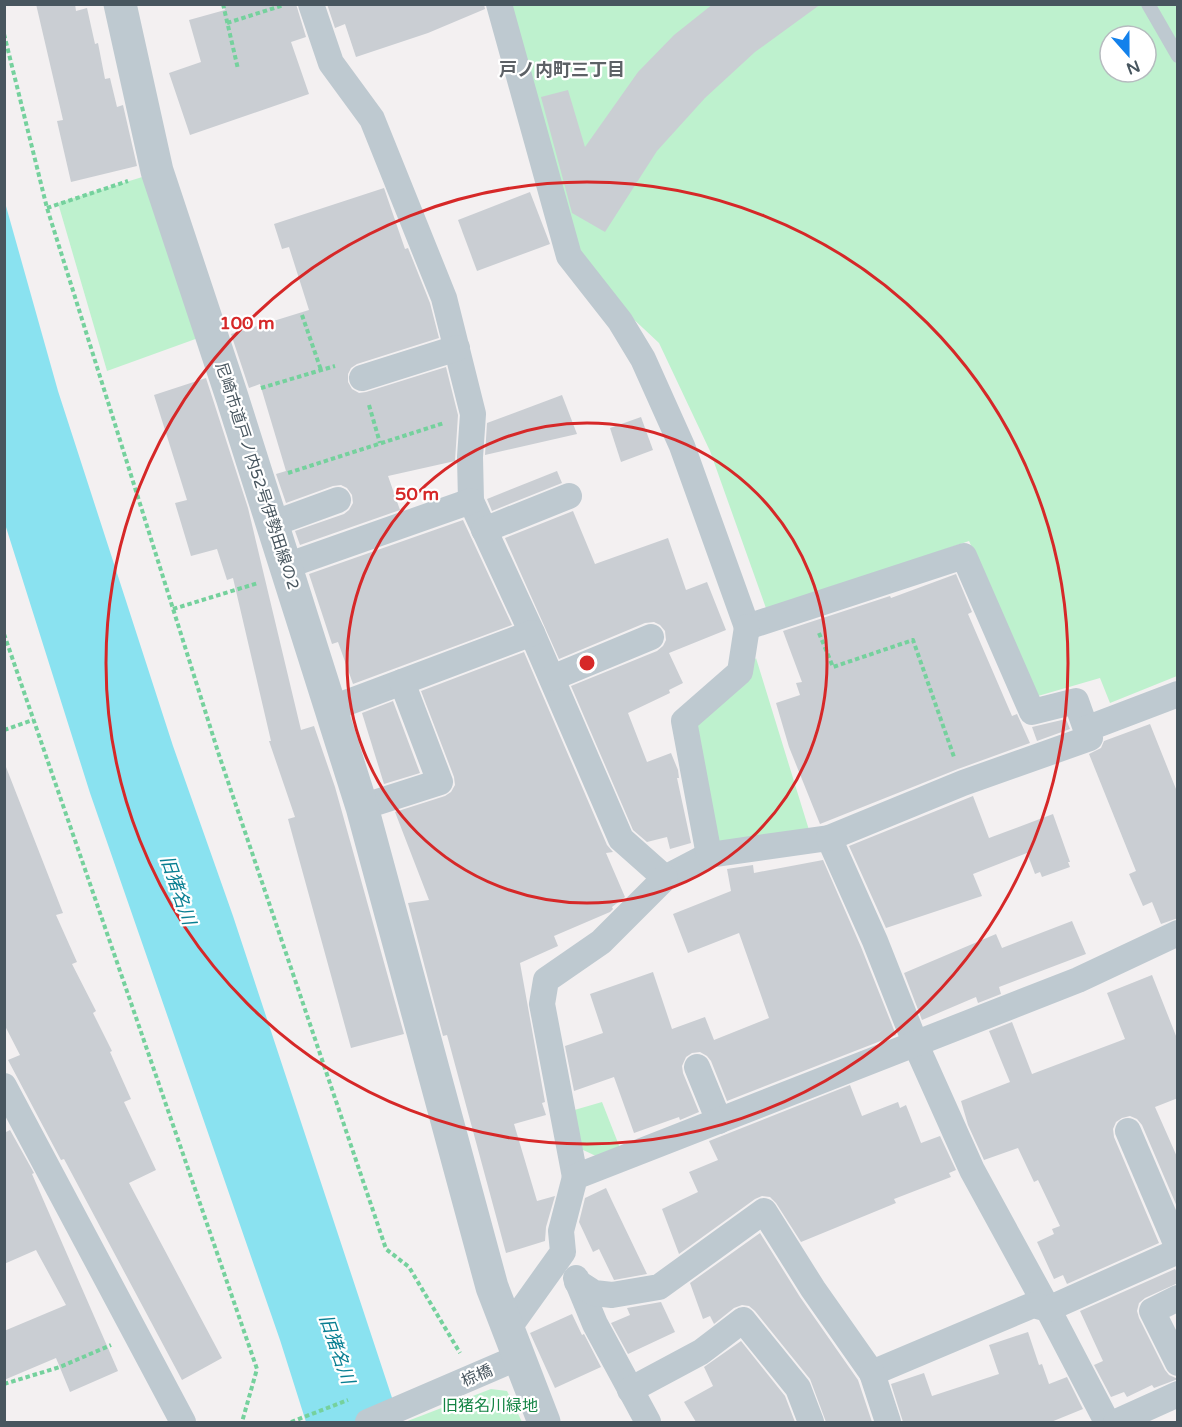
<svg xmlns="http://www.w3.org/2000/svg" width="1182" height="1427" font-family="'Varela Round','Noto Sans JP',sans-serif">
<style>
.green{fill:#bef1ce;fill-rule:evenodd}
.water{fill:#8ae2f0}
.building{fill:#caced3}
.lines{fill:none;stroke-linecap:round;stroke-linejoin:round}
.path{stroke:#75d19d;stroke-width:4;stroke-dasharray:4.5 3;stroke-linecap:butt}
.service{stroke:#bec9d0;stroke-width:14}
.minor{stroke:#bec9d0;stroke-width:26}
.tertiary{stroke:#bec9d0;stroke-width:33}
.ring{fill:none;stroke:#d62828;stroke-width:3}
.labels{text-anchor:middle;dominant-baseline:central;stroke-width:4.5;stroke-linejoin:round;paint-order:stroke}
.street-label{font-size:16px;fill:#48565f;stroke:#fff}
.park-label{font-size:16px;fill:#148444;stroke:#fff}
.neighbourhood-label{font-size:18px;font-weight:bold;fill:#5d6166;stroke:#fff}
.water-label{font-size:18px;font-style:italic;fill:#097f92;stroke:#fff}
.centre{fill:#d62828;stroke:#fff;stroke-width:3}
.ring-label{font-size:18px;text-anchor:middle;font-weight:bold;fill:#d62828;stroke:#fff;stroke-width:4.5;stroke-linejoin:round;paint-order:stroke}
</style>
<rect width="100%" height="100%" fill="#f3f0f1"/>
<g class="green">
<path d="M511 5H1177V676L1110 703 1100 678 1038 696 969 541 767 611 710 451 659 343 628 314 579 250ZM1110 36H1146V72H1110Z"/>
<path d="M152 174 201 337 107 371 58 203Z"/>
<path d="M756 658 809 830 718 848 693 722 737 689Z"/>
<path d="M602 1102 620 1148 598 1157 579 1148 571 1111Z"/>
<path d="M491 1389 507 1391 522 1422H405Z"/>
</g>
<path class="water" d="M4 199 58 391 173 746 233 916 400 1422H306L280 1340 90 793 5 524Z"/>
<g class="building">
<path d="M36 4H75L76 11 87 8 95 44 98 43 105 79 110 78 117 107 123 105 137 166 71 182 57 121 63 120Z"/>
<path d="M223 4H296L306 37 291 42 309 94 190 135 169 73 201 62 189 20 225 10Z"/>
<path d="M327 4H484L485 9 428 33 356 57 345 24 335 28Z"/>
<path d="M713 4H821L755 52 705 98 657 151 605 232 572 213 541 97 568 90 585 147 638 72 674 35Z"/>
<path d="M384 188 405 249 408 248 430 303 439 338 357 364 351 368 348 374V382L352 389 359 393 366 392 446 367 458 415 455 461 388 476 400 510 300 545 295 531 344 514 349 510 353 503 352 495 347 488 341 485 333 486 286 503 276 474 286 471 260 384 249 388 231 334 309 310 289 247 282 249 274 224Z"/>
<path d="M530 192 550 244 477 271 458 220Z"/>
<path d="M206 378 248 508 301 730 314 726 335 787 404 1034 351 1048 288 819 295 817 269 741H271L233 578 227 580 217 549 191 556 175 503 187 500 154 395Z"/>
<path d="M562 395 577 434 485 455 487 423Z"/>
<path d="M641 417 653 450 621 462 610 428Z"/>
<path d="M557 471 562 483 492 511 487 499Z"/>
<path d="M573 511 595 564 668 538 686 590 707 582 726 630 669 653 683 683 669 690 670 693 628 713 647 762 671 753 678 770 679 778H677L691 843 670 849 667 837 647 842 633 830 571 686 657 651 663 646 666 640 665 631 660 625 654 622 645 623 559 659 505 538Z"/>
<path d="M463 520 512 625 353 684 338 642 332 644 309 574Z"/>
<path d="M956 574 972 612 968 614 1012 716 1017 714 1030 743 958 769 820 824 789 747 776 703 800 695 796 683 802 682 783 631 890 596 891 598Z"/>
<path d="M524 652 607 845 613 852 606 853 625 897 612 907 613 909 610 912 554 936 558 946 520 963 545 1102 542 1103 546 1115 514 1124 537 1201 555 1196 546 1227 545 1241 506 1253 447 1035 443 1036 408 903 429 900 395 812 445 796 451 792 455 785 454 777 421 691Z"/>
<path d="M393 701 420 773 384 784 362 713Z"/>
<path d="M1066 719 1070 729 1037 741 1032 727Z"/>
<path d="M1150 724 1178 794V918L1161 924 1152 902 1143 906 1129 874 1136 871 1089 754 1101 748 1104 741Z"/>
<path d="M6 767 63 913 56 915 77 962 72 964 96 1011 93 1013 112 1051 110 1052 131 1099 124 1102 156 1170 129 1183 222 1358 182 1380 64 1159 61 1160 8 1060 20 1055 4 1024V768Z"/>
<path d="M973 796 989 838 1053 814 1070 862H1068L1070 867 1042 877 1040 872 1035 874 1027 853 973 874 982 896 886 928 849 846Z"/>
<path d="M823 860 861 947 896 1035 727 1101 711 1061 707 1056 700 1052 692 1053 686 1057 682 1066 683 1073 699 1112 680 1120 679 1117 634 1133 614 1077 574 1091 565 1046 603 1033 590 994 653 972 672 1029 705 1017 714 1040 769 1018 739 933 688 953 673 914 731 891 727 869 753 865 754 873Z"/>
<path d="M1072 921 1086 954 999 987 1001 994 978 1003 976 997 922 1020 904 973 996 934 1002 948Z"/>
<path d="M1152 975 1178 1041V1098L1155 1107 1178 1159V1209L1142 1125 1137 1119 1130 1116 1122 1118 1116 1122 1113 1129 1114 1137 1159 1243 1067 1284 1063 1275 1054 1279 1037 1242 1054 1234 1052 1229 1060 1226 1038 1180 1034 1182 1018 1148 984 1160 968 1125 961 1101 1010 1082 989 1031 1012 1022 1032 1074 1125 1039 1107 993Z"/>
<path d="M850 1085 862 1116 898 1102 900 1108 906 1105 921 1143 940 1136 956 1170 949 1173 951 1177 894 1199 896 1203 801 1242 776 1203 770 1197 762 1196 755 1199 679 1254 662 1209 698 1192 689 1172 718 1160 709 1141Z"/>
<path d="M10 1130 34 1173 32 1174 118 1371 70 1392 56 1358 4 1380V1331L66 1305 36 1250 4 1264V1133Z"/>
<path d="M606 1188 612 1201 647 1274 614 1280 599 1249 593 1252 579 1222 585 1198Z"/>
<path d="M760 1233 800 1297 858 1380 872 1422H826L810 1379 755 1311 749 1306 742 1305 734 1308 714 1324 710 1316 703 1319 690 1283Z"/>
<path d="M1175 1269 1178 1274V1283L1145 1298 1139 1303 1137 1311 1139 1318 1165 1370 1169 1375 1178 1379 1154 1388 1152 1385 1127 1397 1124 1392 1111 1397 1094 1365 1103 1361 1080 1311Z"/>
<path d="M661 1302 675 1332 628 1354 611 1323 630 1315 627 1308Z"/>
<path d="M572 1314 582 1335 584 1334 601 1367 555 1388 530 1333Z"/>
<path d="M1028 1332 1039 1365 1042 1364 1049 1384 1067 1377 1083 1409 1051 1422H903L891 1384 924 1373 932 1396 999 1374 989 1345Z"/>
<path d="M741 1341 785 1396 795 1422H696L684 1402 713 1386 704 1367Z"/>
</g>
<g class="lines">
<g class="path">
<path d="M223 4 238 69"/>
<path d="M227 23 284 5"/>
<path d="M4 34 47 208 219 755 386 1249 409 1267 460 1353"/>
<path d="M47 208 128 181"/>
<path d="M302 315 321 370"/>
<path d="M261 388 335 366"/>
<path d="M369 405 380 443"/>
<path d="M288 473 444 423"/>
<path d="M173 609 258 583"/>
<path d="M819 633 833 667 913 640 954 757"/>
<path d="M4 634 257 1369 242 1422"/>
<path d="M4 730 33 720"/>
<path d="M4 1384 60 1367 111 1345"/>
<path d="M291 1422 348 1400"/>
</g>
<path class="service" d="M1148 4 1178 56"/>
<g class="minor">
<path d="M311 4 331 63 372 119 444 298 473 414 470 457 471 501 532 633 621 839 665 878 709 855 829 838 875 941 916 1045 972 1170 1048 1309 1107 1422"/>
<path d="M499 4 569 256 620 321 643 359 682 446 747 627 964 556 1032 712 1076 701 1086 729"/>
<path d="M362 378 457 348"/>
<path d="M272 524 338 500"/>
<path d="M484 530 569 496"/>
<path d="M286 566 471 501"/>
<path d="M552 678 651 637"/>
<path d="M330 709 402 682"/>
<path d="M362 807 440 782 402 682 532 633"/>
<path d="M829 838 963 783 1090 738 1086 729 1178 694"/>
<path d="M709 855 684 721 740 672 747 627"/>
<path d="M697 1067 719 1121"/>
<path d="M4 1086 183 1422"/>
<path d="M1128 1131 1178 1248"/>
<path d="M575 1177 542 1004 546 980 601 942 665 878"/>
<path d="M576 1278 595 1324 648 1422"/>
<path d="M577 1282 594 1293 612 1295 659 1287 764 1211 813 1289 872 1373 1033 1305 1048 1309 1178 1251"/>
<path d="M1178 1298 1152 1311 1178 1363"/>
<path d="M508 1329 563 1252 561 1231 575 1177 1078 980 1178 933"/>
<path d="M872 1373 888 1422"/>
<path d="M630 1390 701 1352 743 1320 798 1388 811 1422"/>
<path d="M368 1422 519 1357"/>
<path d="M1116 1422 1178 1394"/>
</g>
<path class="tertiary" d="M120 4 157 171 232 397 362 807 492 1287 544 1422"/>
</g>
<g class="ring">
<circle cx="587" cy="663" r="240"/>
<circle cx="587" cy="663" r="481"/>
</g>
<g class="labels">
<g class="street-label">
<text transform="translate(257 476) rotate(72)">尼崎市道戸ノ内52号伊勢田線の2</text>
<text transform="translate(477 1376) rotate(-23)">椋橋</text>
</g>
<g class="park-label">
<text x="490" y="1406">旧猪名川緑地</text>
</g>
<g class="neighbourhood-label">
<text x="562" y="70">戸ノ内町三丁目</text>
</g>
<g class="water-label">
<text transform="translate(178 890) rotate(71)">旧猪名川</text>
<text transform="translate(337 1349) rotate(71)">旧猪名川</text>
</g>
</g>
<circle cx="587" cy="663" r="9" class="centre"/>
<g class="ring-label">
<text x="247" y="329">100 m</text>
<text x="417" y="500">50 m</text>
</g>
<rect width="1182" height="1427" fill="none" stroke="#48565f" stroke-width="12"/>
<g transform="translate(1128 54) rotate(159)"><circle r="28" fill="#ffffff" stroke="#b6bbbf" stroke-width="1.5"/>
<path d="M0-4.5L10 22L0 15L-10 22Z" fill="#1381eb"/>
<text y="-9" font-size="16" font-weight="bold" text-anchor="middle" fill="#48565f">N</text>
</g>
</svg>
